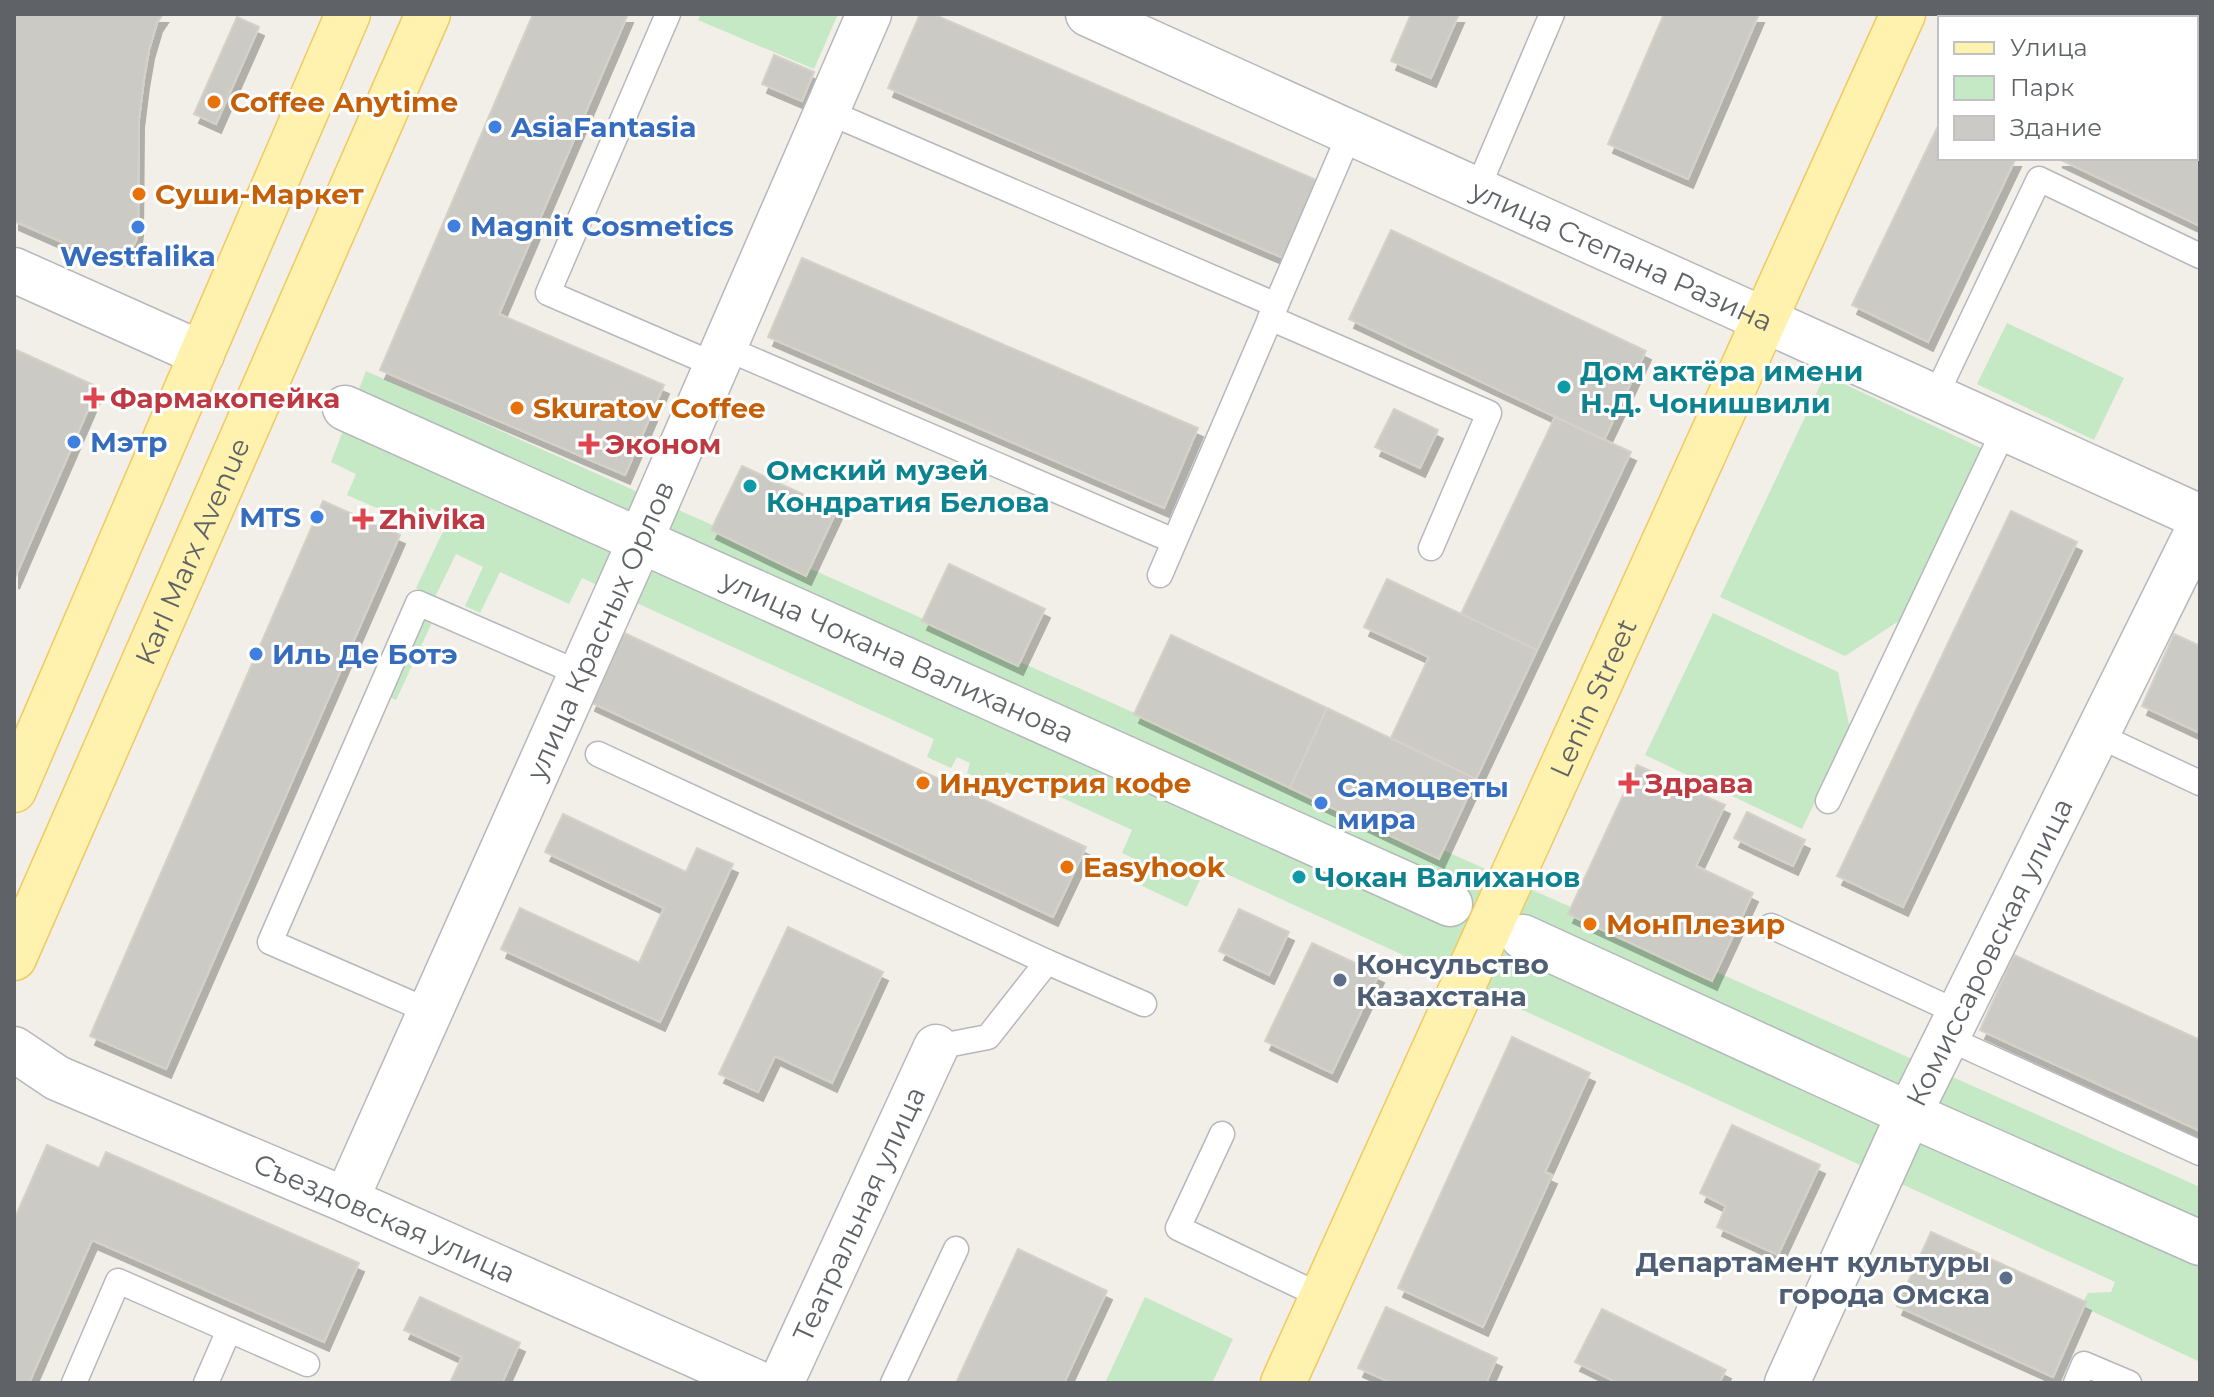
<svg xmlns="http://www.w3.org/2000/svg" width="2214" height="1397" font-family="Montserrat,sans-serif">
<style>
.green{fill:#c5e8c5}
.building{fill:#cccac5;stroke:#d6d1c6;stroke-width:2;filter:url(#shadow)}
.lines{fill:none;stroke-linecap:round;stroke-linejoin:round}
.lane-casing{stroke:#b5b8bc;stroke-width:27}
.street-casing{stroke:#b5b8bc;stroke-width:47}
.primary-casing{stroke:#f2c960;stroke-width:47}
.lane{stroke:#fff;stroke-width:24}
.street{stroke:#fff;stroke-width:44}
.primary{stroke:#fff2af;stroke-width:44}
.food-dot{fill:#e8710a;stroke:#fff;stroke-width:3}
.shop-dot{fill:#3f7fe0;stroke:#fff;stroke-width:3}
.culture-dot{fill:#0f9aa8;stroke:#fff;stroke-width:3}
.health-dot{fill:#e0444e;stroke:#fff;stroke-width:3}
.service-dot{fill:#5c6f8a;stroke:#fff;stroke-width:3}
.labels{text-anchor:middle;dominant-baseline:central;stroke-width:6;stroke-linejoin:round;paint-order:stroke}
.food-label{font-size:28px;font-weight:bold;fill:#c56008;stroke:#fff;text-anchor:start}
.shop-label{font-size:28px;font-weight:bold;fill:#366cbe;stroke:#fff;text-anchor:start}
.street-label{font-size:28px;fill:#5f6368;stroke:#fff}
.culture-label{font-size:28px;font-weight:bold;fill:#0d838f;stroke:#fff;text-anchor:start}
.health-label{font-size:28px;font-weight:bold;fill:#be3a42;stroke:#fff;text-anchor:start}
.service-label{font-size:28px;font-weight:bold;fill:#4e5e75;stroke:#fff;text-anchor:start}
</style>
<defs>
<filter id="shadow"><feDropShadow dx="5" dy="9" stdDeviation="0" flood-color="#0004"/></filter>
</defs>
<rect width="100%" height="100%" fill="#f1efe8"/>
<g class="green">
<path d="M701 14H838L814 69 698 20Z"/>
<path d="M2007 323 2124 378 2094 440 1977 384Z"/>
<path d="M366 371 2200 1187V1362L2081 1306 2088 1293 2111 1292 2115 1282 1207 865 1187 907 1142 886 1150 866 1122 853 1132 830 1006 772 999 787 967 773 970 763 957 757 951 768 927 757 934 739 582 578 569 604 500 572 480 613 465 606 483 567 456 554 435 597 442 601 396 700 377 691 423 592 416 588 450 517 431 508 423 528 347 495 356 474 331 462Z"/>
<path d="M1825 375 1983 449 1902 619 1845 656 1720 597Z"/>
<path d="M1713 613 1838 672 1850 729 1802 829 1645 755Z"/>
<path d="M1145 1297 1233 1339 1212 1383H1105Z"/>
</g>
<g class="building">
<path d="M14 14H163L157 23 149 50 144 79 139 119 138 227 136 241 129 253 116 258 71 246 14 221Z"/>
<path d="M533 14H628L499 314 664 385 625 475 380 370Z"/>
<path d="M920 14H933L1321 182 1288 260 888 88Z"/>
<path d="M1411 14H1459L1431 78 1391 61Z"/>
<path d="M1664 14H1759L1688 179 1608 144Z"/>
<path d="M237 17 259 27 216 124 194 114Z"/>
<path d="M774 55 814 72 802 101 762 84Z"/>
<path d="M1940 122V158H2016L1928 342 1852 305Z"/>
<path d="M2196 135 2200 137V226L2057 158H2196Z"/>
<path d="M1391 230 1646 351 1604 440 1349 319Z"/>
<path d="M802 258 1198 428 1164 508 768 337Z"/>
<path d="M14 349 98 387 14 580Z"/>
<path d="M1394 409 1438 430 1420 468 1375 447Z"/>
<path d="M1555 417 1631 452 1537 650 1461 614Z"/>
<path d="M742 466 837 510 806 576 711 530Z"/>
<path d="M323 501 400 535 166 1069 90 1036Z"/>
<path d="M2011 511 2077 542 1903 907 1837 876Z"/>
<path d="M949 564 1045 609 1018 666 922 621Z"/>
<path d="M1387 579 1537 650 1476 779 1391 738 1429 657 1364 627Z"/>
<path d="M622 632 1086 847 1053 917 590 702Z"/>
<path d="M2174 634 2200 646V733L2142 706Z"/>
<path d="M1171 635 1327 708 1290 788 1134 714Z"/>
<path d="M1327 708 1476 779 1439 859 1290 788Z"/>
<path d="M1637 765 1725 805 1696 866 1753 893 1712 981 1568 914Z"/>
<path d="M1747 812 1805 840 1793 866 1734 838Z"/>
<path d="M563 814 686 872 697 848 733 864 660 1022 501 949 520 908 639 963 664 908 545 852Z"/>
<path d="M1239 909 1289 932 1269 975 1219 951Z"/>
<path d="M788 927 883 972 832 1083 775 1056 758 1092 719 1074Z"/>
<path d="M1312 943 1379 974 1332 1073 1265 1041Z"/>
<path d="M2014 955 2200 1040V1131L1980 1030Z"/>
<path d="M1512 1037 1590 1073 1545 1172 1552 1175 1483 1327 1398 1288Z"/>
<path d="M1732 1125 1820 1165 1778 1255 1717 1227 1726 1206 1700 1193Z"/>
<path d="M47 1145 99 1168 106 1152 359 1263 324 1342 92 1240 29 1383H14V1220Z"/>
<path d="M1931 1232 2086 1302 2053 1377 1897 1306Z"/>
<path d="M1018 1249 1107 1291 1064 1383H956Z"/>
<path d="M420 1297 520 1343 502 1383H450L462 1357 404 1330Z"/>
<path d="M1386 1307 1497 1358 1486 1383H1392L1358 1368Z"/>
<path d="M1602 1309 1726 1370 1719 1383H1618L1575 1362Z"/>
</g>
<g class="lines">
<g class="lane-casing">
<g id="lane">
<path d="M668 14 548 293 715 365"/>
<path d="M826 111 1276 305"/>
<path d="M1477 190 1552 14"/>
<path d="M1270 318 1489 413 1431 548"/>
<path d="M723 347 1174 541"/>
<path d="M1935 397 2039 179 2200 256"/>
<path d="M1160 575 1350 133"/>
<path d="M2097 735 2200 783"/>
<path d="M598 754 1047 962 1144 1004"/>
<path d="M1828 801 2005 428"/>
<path d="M1771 926 1959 1013"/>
<path d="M431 1012 270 942 418 603 581 674"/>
<path d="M1947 1038 2200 1153"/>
<path d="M936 1047 988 1037 1047 962"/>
<path d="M1222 1134 1178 1228 1323 1297"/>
<path d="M74 1383 118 1281 307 1364"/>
<path d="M206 1383 229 1330"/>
<path d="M893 1383 956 1249"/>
<path d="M2076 1383 2084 1364 2129 1383"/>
</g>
</g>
<g class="street-casing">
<g id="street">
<path id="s1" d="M1088 14 2200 517"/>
<path d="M14 270 202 354"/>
<path id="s2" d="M345 408 1450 904"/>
<path d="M1523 937 1909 1114 2200 1243"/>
<path id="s3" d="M14 1049 57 1078 346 1200 758 1383"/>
<path id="s4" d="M346 1200 641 539 869 14"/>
<path id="s5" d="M781 1383 936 1047"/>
<path id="s6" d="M1787 1383 1909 1114 2200 526"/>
</g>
</g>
<g class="primary-casing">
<g id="primary">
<path d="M14 790 348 14"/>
<path id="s7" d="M14 958 428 14"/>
<path id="s8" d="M1283 1383 1903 14"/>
</g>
</g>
<use href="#lane" class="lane"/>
<use href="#street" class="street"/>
<use href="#primary" class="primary"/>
</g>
<g class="food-dot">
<circle cx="214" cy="102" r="8"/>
<circle cx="139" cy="194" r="8"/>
<circle cx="517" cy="408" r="8"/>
<circle cx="923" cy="783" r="8"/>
<circle cx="1067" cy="867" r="8"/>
<circle cx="1590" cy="924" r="8"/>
</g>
<g class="shop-dot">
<circle cx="495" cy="127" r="8"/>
<circle cx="454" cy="226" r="8"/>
<circle cx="138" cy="227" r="8"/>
<circle cx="74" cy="442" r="8"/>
<circle cx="317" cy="517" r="8"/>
<circle cx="256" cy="654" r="8"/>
<circle cx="1321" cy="803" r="8"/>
</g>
<g class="culture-dot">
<circle cx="1564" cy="387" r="8"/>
<circle cx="750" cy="486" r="8"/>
<circle cx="1299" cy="877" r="8"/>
</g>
<g class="health-dot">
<path d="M90 386h8v8h8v8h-8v8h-8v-8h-8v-8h8z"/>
<path d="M585 432h8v8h8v8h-8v8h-8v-8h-8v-8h8z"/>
<path d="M359 507h8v8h8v8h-8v8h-8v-8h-8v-8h8z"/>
<path d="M1625 771h8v8h8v8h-8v8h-8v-8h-8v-8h8z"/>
</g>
<g class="service-dot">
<circle cx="1340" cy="980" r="8"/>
<circle cx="2006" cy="1278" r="8"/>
</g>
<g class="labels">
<g class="food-label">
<text x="230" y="102">Coffee Anytime</text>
<text x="155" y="194">Суши-Маркет</text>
<text x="533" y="408">Skuratov Coffee</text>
<text x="939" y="783">Индустрия кофе</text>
<text x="1083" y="867">Easyhook</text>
<text x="1606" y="924">МонПлезир</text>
</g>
<g class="shop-label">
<text x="511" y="127">AsiaFantasia</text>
<text x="470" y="226">Magnit Cosmetics</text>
<text x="138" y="256" text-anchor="middle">Westfalika</text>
<text x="90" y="442">Мэтр</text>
<text x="301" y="517" text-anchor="end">MTS</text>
<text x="272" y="654">Иль Де Ботэ</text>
<text x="1337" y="787">Самоцветы<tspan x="1337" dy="32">мира</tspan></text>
</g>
<g class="street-label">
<text stroke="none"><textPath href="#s1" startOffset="586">улица Степана Разина</textPath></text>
<text stroke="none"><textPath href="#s7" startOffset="444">Karl Marx Avenue</textPath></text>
<text stroke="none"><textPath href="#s4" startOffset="624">улица Красных Орлов</textPath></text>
<text stroke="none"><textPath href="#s2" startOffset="606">улица Чокана Валиханова</textPath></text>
<text stroke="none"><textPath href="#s8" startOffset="752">Lenin Street</textPath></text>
<text stroke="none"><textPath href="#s6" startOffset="476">Комиссаровская улица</textPath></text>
<text stroke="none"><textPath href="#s5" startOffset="186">Театральная улица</textPath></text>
<text stroke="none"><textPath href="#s3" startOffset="408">Съездовская улица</textPath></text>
</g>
<g class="culture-label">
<text x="1580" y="371">Дом актёра имени<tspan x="1580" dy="32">Н.Д. Чонишвили</tspan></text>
<text x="766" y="470">Омский музей<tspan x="766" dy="32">Кондратия Белова</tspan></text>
<text x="1315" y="877">Чокан Валиханов</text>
</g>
<g class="health-label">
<text x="110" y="398">Фармакопейка</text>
<text x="605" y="444">Эконом</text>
<text x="379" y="519">Zhivika</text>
<text x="1645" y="783">Здрава</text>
</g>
<g class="service-label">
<text x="1356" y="964">Консульство<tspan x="1356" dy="32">Казахстана</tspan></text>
<text x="1990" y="1262" text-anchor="end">Департамент культуры<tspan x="1990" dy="32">города Омска</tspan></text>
</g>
</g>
<rect width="2214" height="1397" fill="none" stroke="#5f6368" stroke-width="32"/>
<rect x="1938" y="16" width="260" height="144" fill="#ffffff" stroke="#bfc1c3" stroke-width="2"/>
<rect x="1954" y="42" width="40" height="12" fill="#fff2af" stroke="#bfc1c3" stroke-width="2"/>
<text x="2010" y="56" font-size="24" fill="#5f6368">Улица</text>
<rect x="1954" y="76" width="40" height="24" fill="#c5e8c5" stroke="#bfc1c3" stroke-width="2"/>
<text x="2010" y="96" font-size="24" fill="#5f6368">Парк</text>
<rect x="1954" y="116" width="40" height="24" fill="#cccac5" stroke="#bfc1c3" stroke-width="2"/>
<text x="2010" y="136" font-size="24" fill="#5f6368">Здание</text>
</svg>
